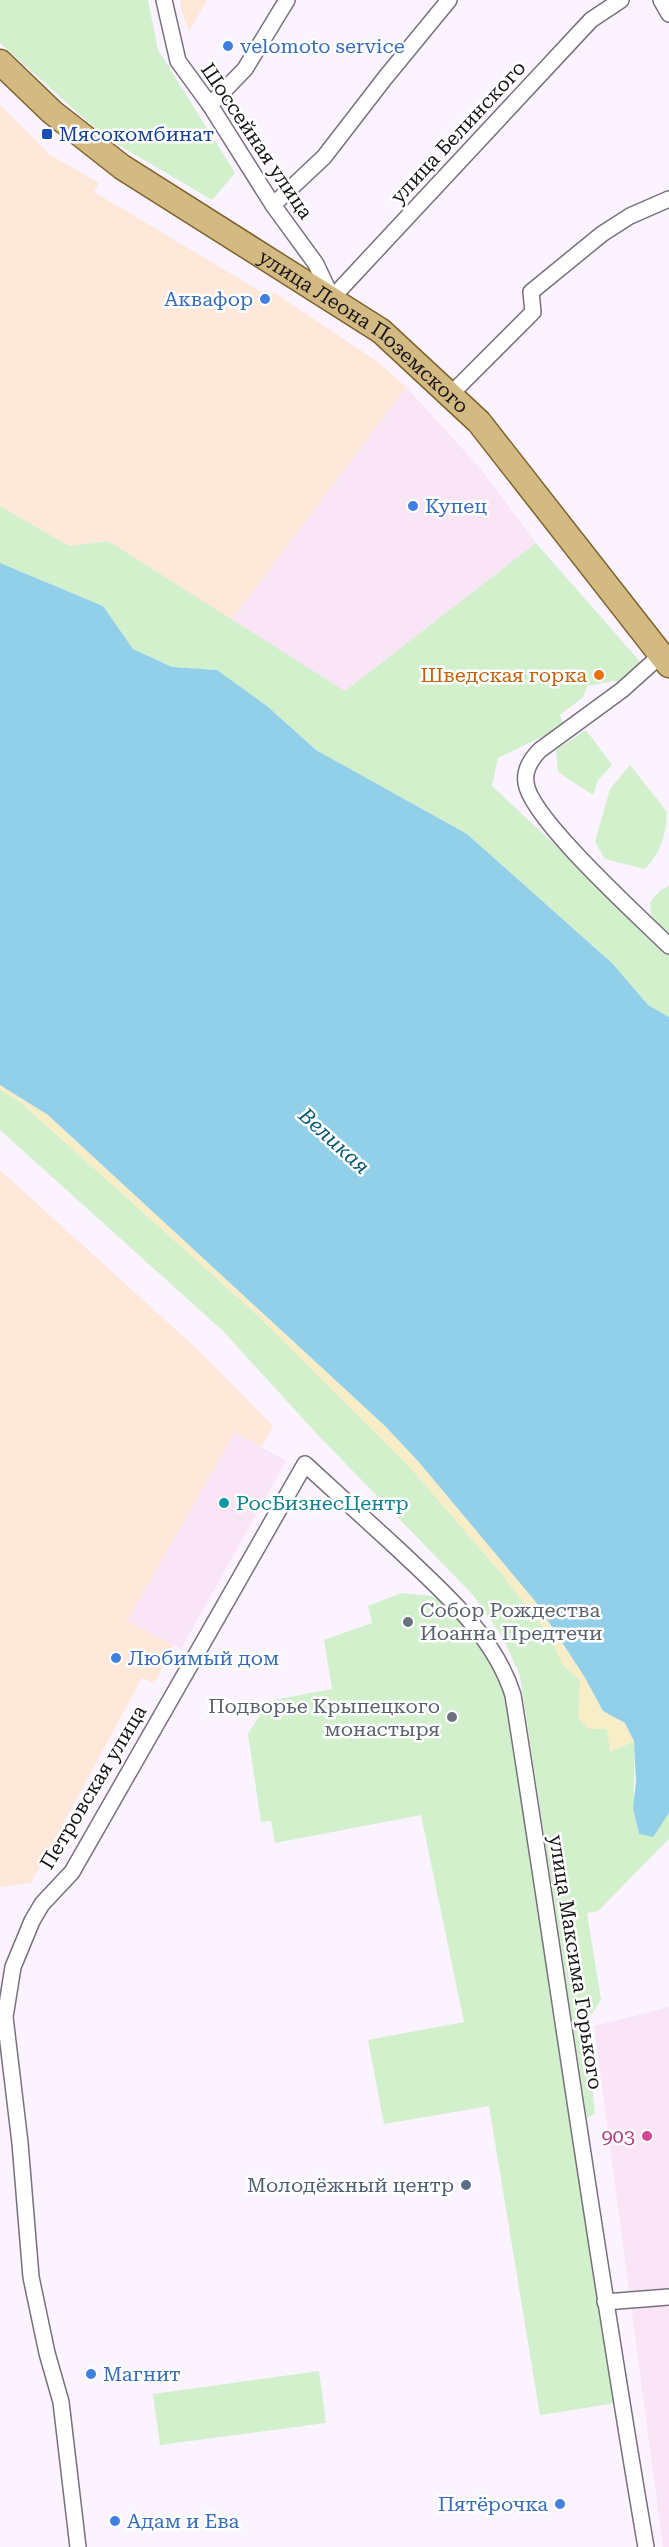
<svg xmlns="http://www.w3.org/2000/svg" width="669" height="2547" font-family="'Roboto Serif',serif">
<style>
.commercial{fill:#f9e5f6}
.industrial{fill:#fde8da}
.green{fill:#d1f0cb}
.sand{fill:#f7edc7}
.water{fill:#91d0e8}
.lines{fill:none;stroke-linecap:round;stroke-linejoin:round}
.street-casing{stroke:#79707d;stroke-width:18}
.primary-casing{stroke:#7e6229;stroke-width:27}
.street{stroke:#fff;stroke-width:15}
.primary{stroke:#d3ba83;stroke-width:24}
.shop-dot{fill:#3f7fe0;stroke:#fff;stroke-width:2}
.transit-dot{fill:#1a4fb4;stroke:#fff;stroke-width:2}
.food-dot{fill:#e8710a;stroke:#fff;stroke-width:2}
.culture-dot{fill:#0f9aa8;stroke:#fff;stroke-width:2}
.worship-dot{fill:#6b7280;stroke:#fff;stroke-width:2}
.hotel-dot{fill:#d1479c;stroke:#fff;stroke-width:2}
.service-dot{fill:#5c6f8a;stroke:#fff;stroke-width:2}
.labels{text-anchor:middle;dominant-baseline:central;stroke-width:5;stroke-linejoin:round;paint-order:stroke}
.shop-label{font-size:20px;fill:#366cbe;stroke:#fff;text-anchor:start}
.street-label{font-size:20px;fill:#18151a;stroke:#fff}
.transit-label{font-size:20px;fill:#164399;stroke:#fff;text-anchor:start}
.food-label{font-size:20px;fill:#c56008;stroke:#fff;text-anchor:end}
.culture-label{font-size:20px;fill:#0d838f;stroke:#fff;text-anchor:start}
.worship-label{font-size:20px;fill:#5b616d;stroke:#fff;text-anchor:start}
.hotel-label{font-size:20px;fill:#b23c85;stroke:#fff;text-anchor:end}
.service-label{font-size:20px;fill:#4e5e75;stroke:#fff;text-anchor:end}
.water-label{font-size:21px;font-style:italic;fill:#005971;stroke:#fff}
</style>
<rect width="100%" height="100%" fill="#fbf3ff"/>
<g class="commercial">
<path d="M406 387 480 468 536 543 345 691 231 621Z"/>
<path d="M235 1432 286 1461 181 1649 127 1621Z"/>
<path d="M669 2007V2547H663L594 2026Z"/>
</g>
<g class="industrial">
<path d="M180 0H207L189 32 181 9Z"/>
<path d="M0 105 49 154 99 183 94 192 270 297 274 292 378 362 406 387 231 621 108 541 69 546 0 506Z"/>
<path d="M0 1170 196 1348 273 1426 262 1447 235 1432 127 1621 174 1646 154 1684 142 1678 31 1883 0 1887Z"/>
</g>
<g class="green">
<path d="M0 0H148L158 50 235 173 212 200 105 137 0 43Z"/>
<path d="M0 506 69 546 108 541 345 691 536 543 643 665 626 682 613 681 588 686 582 698 560 715 564 726 498 758 492 786 669 951V1017L648 1005 613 964 467 834 316 750 267 706 217 670 172 667 133 649 103 606 0 563Z"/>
<path d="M586 730 612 765 598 780 593 795 558 772 556 750Z"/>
<path d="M630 765 667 812C666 835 661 852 645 869L605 859 595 842 610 789Z"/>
<path d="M669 886V939L652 923 650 902 661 890Z"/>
<path d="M0 1090 19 1101 252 1310 408 1465 502 1574 552 1638 562 1664 580 1680V1706L608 1729 610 1752 634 1741C636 1771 630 1806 639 1834L653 1836 669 1813V1839L598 1911 587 1913 601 2000 585 2024 595 2114 587 2118 520 1676 502 1636 472 1594 315 1432 223 1331 0 1130Z"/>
<path d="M402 1593 431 1596 444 1602 485 1650 506 1695 623 2402 540 2415 489 2106 384 2124 368 2040 464 2022 421 1815 275 1843 271 1821 261 1822 248 1734 269 1701 332 1689 324 1640 372 1623 368 1606Z"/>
<path d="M319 2371 326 2423 160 2445 153 2394Z"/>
</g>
<path class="sand" d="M0 1085 48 1115 385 1426 418 1461 535 1601 584 1676 603 1711 625 1723 634 1741 610 1752 607 1729H589L578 1718 580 1680 562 1664 551 1638 502 1574 408 1465 252 1310 19 1101 0 1090Z"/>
<path class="water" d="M0 563 103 606 133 649 172 667 217 670 267 706 316 750 467 834 613 964 648 1005 669 1017V1813L653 1837 639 1834 633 1808 636 1782 634 1741 625 1723 603 1711 584 1676 535 1601 418 1461 385 1426 48 1115 0 1085Z"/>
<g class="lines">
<g class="street-casing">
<g id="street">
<path d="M164 0 178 61 210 105 273 205 316 264 332 298 591 20 621 0"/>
<path d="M661 0 669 14"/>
<path d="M210 105 245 69 287 0"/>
<path d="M273 205 324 157 385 78 449 0"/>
<path d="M451 394 533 312 531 292 602 234 630 216 669 199"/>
<path d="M661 655 622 690 540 750C531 759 524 770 526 783 530 818 640 917 669 946"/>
<path d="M605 2302 669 2297"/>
<path d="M78 2547 61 2402 47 2353 31 2277 20 2143 5 2017 13 1967 32 1921 42 1904 72 1872 305 1464C336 1492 367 1521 399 1550 444 1593 494 1635 513 1695 558 1979 597 2264 646 2547"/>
</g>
</g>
<g class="primary-casing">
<g id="primary">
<path id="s1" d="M0 62 52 112 122 167 381 331 479 422 669 665"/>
</g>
</g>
<use href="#street" class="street"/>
<use href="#primary" class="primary"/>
</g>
<g class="shop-dot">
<circle cx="228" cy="46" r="6"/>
<circle cx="265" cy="299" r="6"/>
<circle cx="413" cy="506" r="6"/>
<circle cx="116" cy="1658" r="6"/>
<circle cx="91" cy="2374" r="6"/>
<circle cx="560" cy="2504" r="6"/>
<circle cx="115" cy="2521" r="6"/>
</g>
<rect class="transit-dot" x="41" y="128" width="12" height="12" rx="3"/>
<circle class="food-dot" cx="599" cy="675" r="6"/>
<circle class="culture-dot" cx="224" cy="1503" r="6"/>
<g class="worship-dot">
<circle cx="408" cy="1622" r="6"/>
<circle cx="452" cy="1717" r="6"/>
</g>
<circle class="hotel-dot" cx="647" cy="2136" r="6"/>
<circle class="service-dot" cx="466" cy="2185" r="6"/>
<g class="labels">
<g class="shop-label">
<text x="240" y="46">velomoto service</text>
<text x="253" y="299" text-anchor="end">Аквафор</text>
<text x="425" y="506">Купец</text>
<text x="128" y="1658">Любимый дом</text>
<text x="103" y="2374">Магнит</text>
<text x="548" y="2504" text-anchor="end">Пятёрочка</text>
<text x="127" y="2521">Адам и Ева</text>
</g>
<g class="street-label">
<text transform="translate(458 132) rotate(-47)">улица Белинского</text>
<text transform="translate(257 141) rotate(56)">Шоссейная улица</text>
<text stroke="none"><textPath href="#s1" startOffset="454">улица Леона Поземского</textPath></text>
<text transform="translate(93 1787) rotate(-59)">Петровская улица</text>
<text transform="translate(576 1962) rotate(81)">улица Максима Горького</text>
</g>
<g class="transit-label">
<text x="59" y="134">Мясокомбинат</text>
</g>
<g class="food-label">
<text x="587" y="675">Шведская горка</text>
</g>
<g class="culture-label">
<text x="236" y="1503">РосБизнесЦентр</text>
</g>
<g class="worship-label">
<text x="420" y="1610">Собор Рождества<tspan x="420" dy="23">Иоанна Предтечи</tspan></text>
<text x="440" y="1706" text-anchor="end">Подворье Крыпецкого<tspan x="440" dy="23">монастыря</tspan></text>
</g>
<g class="hotel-label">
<text x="635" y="2136">903</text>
</g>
<g class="service-label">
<text x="454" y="2185">Молодёжный центр</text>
</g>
<g class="water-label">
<text transform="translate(334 1141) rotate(42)">Великая</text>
</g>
</g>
</svg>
